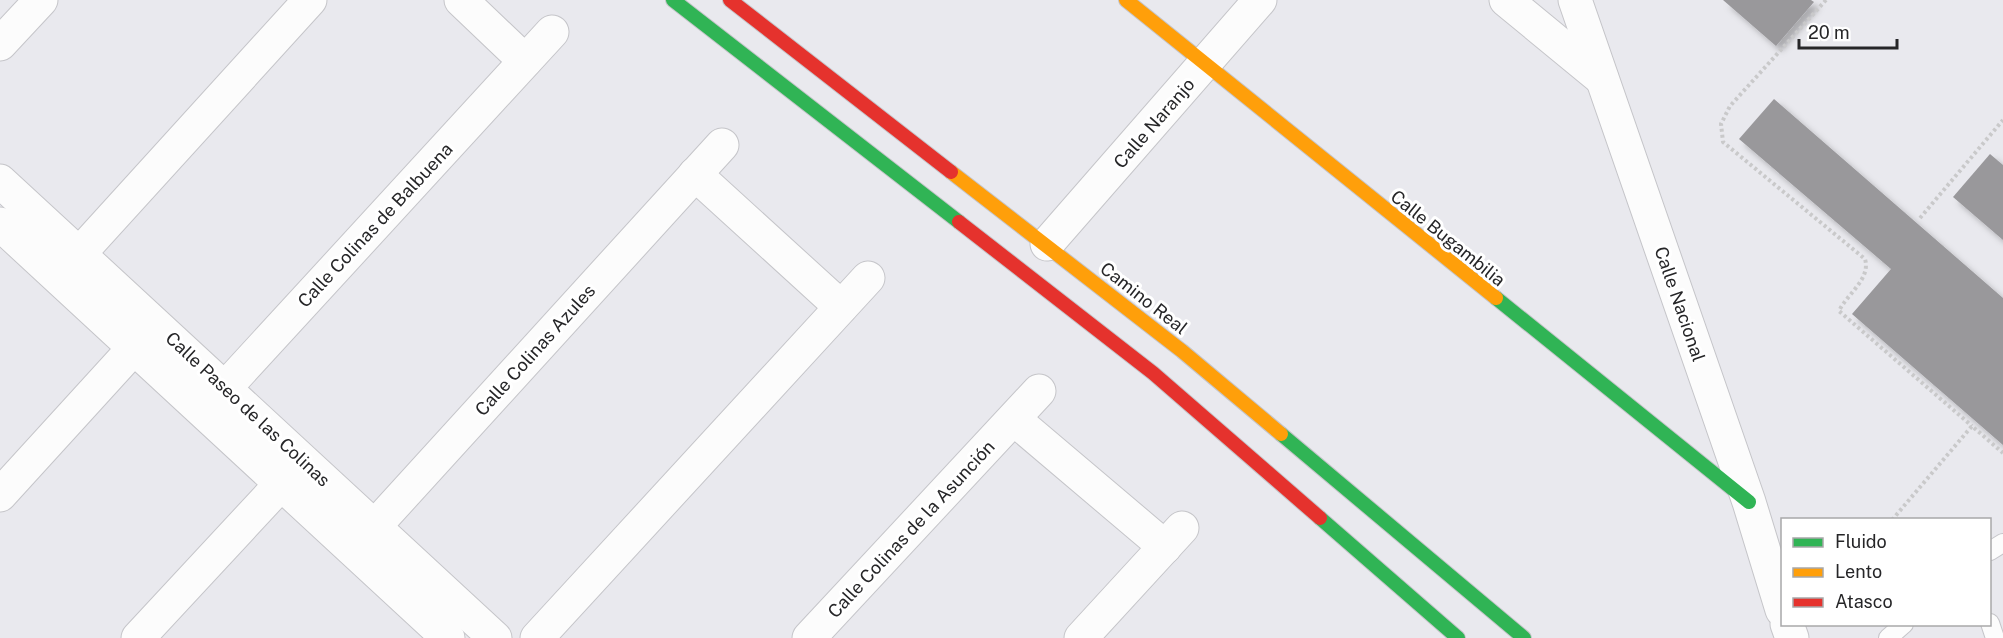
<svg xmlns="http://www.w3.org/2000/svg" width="2003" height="638" font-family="'Public Sans',sans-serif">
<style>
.building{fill:#99989b;filter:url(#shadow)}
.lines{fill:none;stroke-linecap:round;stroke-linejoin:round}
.lane-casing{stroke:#c5c5c9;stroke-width:20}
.street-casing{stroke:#c5c5c9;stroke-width:35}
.fast-casing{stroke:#c5c5c9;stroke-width:16}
.slow-casing{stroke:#c5c5c9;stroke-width:16}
.jam-casing{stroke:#c5c5c9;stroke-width:16}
.path{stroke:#c9c9ca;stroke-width:4;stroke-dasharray:3 3;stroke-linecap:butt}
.lane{stroke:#fcfcfc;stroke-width:18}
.street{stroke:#fcfcfc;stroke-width:33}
.fast{stroke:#30b455;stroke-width:14}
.slow{stroke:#ff9f0a;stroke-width:14}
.jam{stroke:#e5322d;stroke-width:14}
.labels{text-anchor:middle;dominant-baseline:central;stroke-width:6;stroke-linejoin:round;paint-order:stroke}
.street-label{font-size:18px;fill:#262628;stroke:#fff}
</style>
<defs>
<filter id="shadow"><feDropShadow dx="5.5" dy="5.5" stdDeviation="3" flood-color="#0004"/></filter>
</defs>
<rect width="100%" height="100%" fill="#e9e9ee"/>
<g class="building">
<path d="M1723 0H1811L1814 2 1776 46Z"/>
<path d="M1774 99 2003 298V445L1852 314 1891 269 1739 139Z"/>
<path d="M1990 154 2003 165V240L1953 197Z"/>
</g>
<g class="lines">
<g class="lane-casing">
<g id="lane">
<path d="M1990 551 2003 543"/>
<path d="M1990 623 1995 638"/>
<path d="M1888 638 1904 624"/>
</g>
</g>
<g class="street-casing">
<g id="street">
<path d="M461 0 525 61"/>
<path d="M1506 0 1602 79"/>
<path d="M1575 0 1749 502 1782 610"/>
<path d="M0 44 41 0"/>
<path d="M695 174 841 307"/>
<path d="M0 181 495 638"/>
<path d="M0 224 448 638"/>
<path d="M1047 244 1260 0"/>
<path d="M79 254 310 0"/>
<path d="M225 388 552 32"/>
<path d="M1014 419 1165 547"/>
<path d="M0 495 134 348"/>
<path d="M375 526 722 145"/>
<path d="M1787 624 1792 638"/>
<path d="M138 638 281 484"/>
<path d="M537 638 868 278"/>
<path d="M809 638 1039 391"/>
<path d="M1081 638 1182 528"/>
</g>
</g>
<g class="fast-casing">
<g id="fast">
<path d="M673 0 959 222"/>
<path d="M1496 298 1749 502"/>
<path d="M1281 434 1524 638"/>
<path d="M1320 518 1458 638"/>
</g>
</g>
<g class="slow-casing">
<g id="slow">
<path d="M1126 0 1496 298"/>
<path d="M951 172 1182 351 1281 434"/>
</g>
</g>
<g class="jam-casing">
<g id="jam">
<path d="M730 0 951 172"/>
<path d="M959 222 1153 373 1320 518"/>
</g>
</g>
<g class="path">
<path d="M1826 0 1730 106 1721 124 1723 142 1865 259C1871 279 1847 294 1839 311L1972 426"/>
<path d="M1920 218 2003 120"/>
<path d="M1892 520 1972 426 2003 453"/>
</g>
<use href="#lane" class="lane"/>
<use href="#street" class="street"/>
<use href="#fast" class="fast"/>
<use href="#slow" class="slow"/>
<use href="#jam" class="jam"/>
</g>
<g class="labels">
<g class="street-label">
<text transform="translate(1154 123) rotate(-49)">Calle Naranjo</text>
<text transform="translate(375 225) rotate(-47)">Calle Colinas de Balbuena</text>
<text transform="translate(1448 238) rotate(39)">Calle Bugambilia</text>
<text transform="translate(1144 298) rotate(38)">Camino Real</text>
<text transform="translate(1680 304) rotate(71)">Calle Nacional</text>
<text transform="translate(535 350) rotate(-48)">Calle Colinas Azules</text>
<text transform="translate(248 409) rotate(43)">Calle Paseo de las Colinas</text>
<text transform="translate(911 529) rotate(-47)">Calle Colinas de la Asunción</text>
</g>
</g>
<rect x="1781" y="518" width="210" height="108" fill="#ffffff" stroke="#a8a8a9" stroke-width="1.5"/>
<rect x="1793" y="538" width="30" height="9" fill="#30b455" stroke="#a8a8a9" stroke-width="1.5"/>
<text x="1835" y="548" font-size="18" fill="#262628">Fluido</text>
<rect x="1793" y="568" width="30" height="9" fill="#ff9f0a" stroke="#a8a8a9" stroke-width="1.5"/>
<text x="1835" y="578" font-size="18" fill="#262628">Lento</text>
<rect x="1793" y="598" width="30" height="9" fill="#e5322d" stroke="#a8a8a9" stroke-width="1.5"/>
<text x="1835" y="608" font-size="18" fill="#262628">Atasco</text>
<path d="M1799 39v9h98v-9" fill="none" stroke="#262628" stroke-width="3"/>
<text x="1808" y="39" font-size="18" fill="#262628" stroke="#ffffff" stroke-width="4.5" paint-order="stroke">20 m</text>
</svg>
